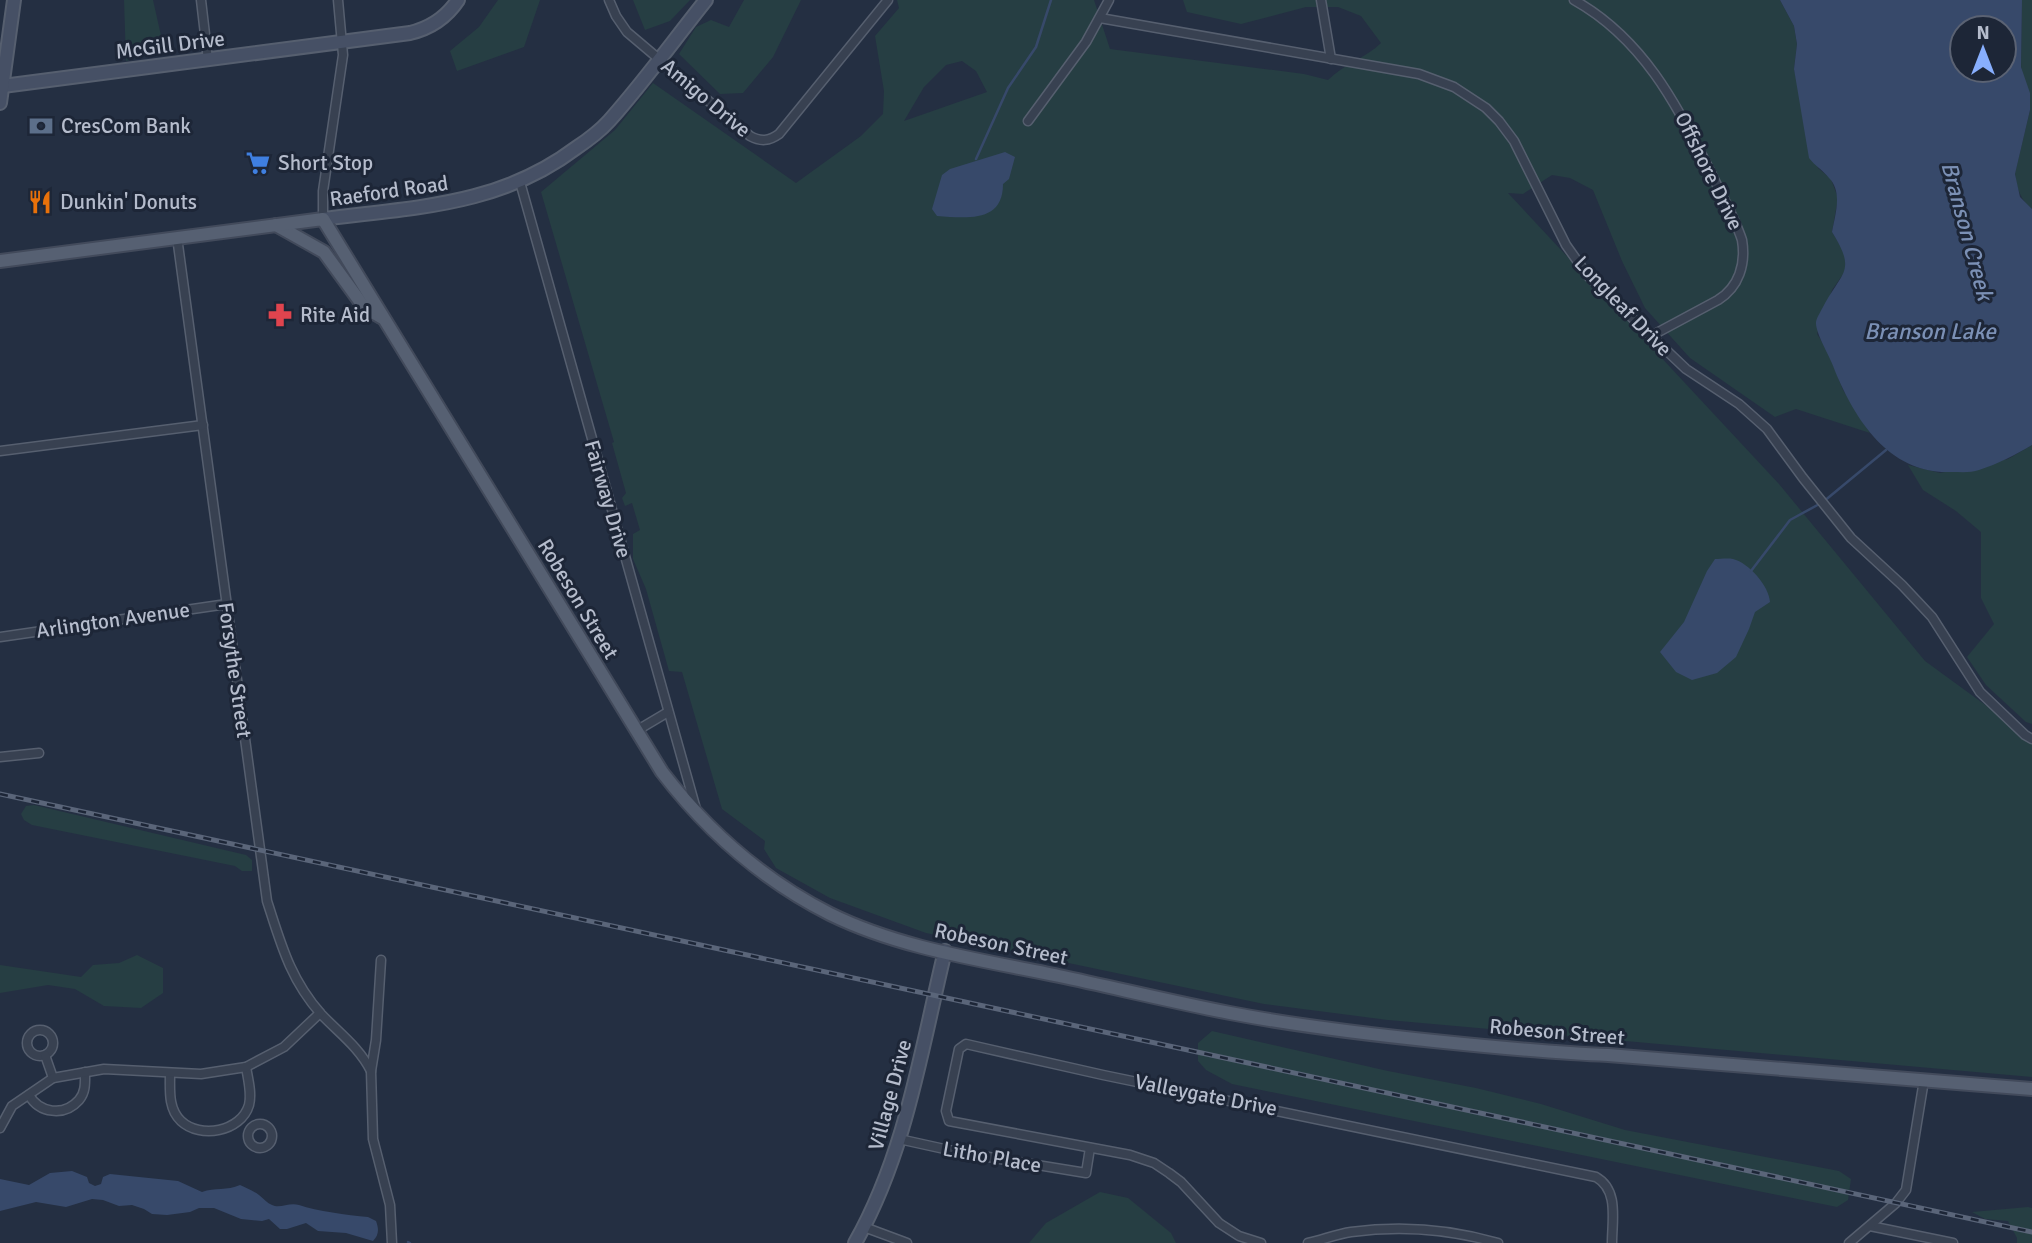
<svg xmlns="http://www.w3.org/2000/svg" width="2032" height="1243" font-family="Signika,sans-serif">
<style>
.green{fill:#263e43;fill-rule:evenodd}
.water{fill:#37496a;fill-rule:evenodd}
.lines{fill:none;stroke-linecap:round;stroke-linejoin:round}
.stream{stroke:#37496a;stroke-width:2.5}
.street-casing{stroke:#565f6f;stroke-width:11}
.secondary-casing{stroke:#565f6f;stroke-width:16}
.primary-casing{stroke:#424a5b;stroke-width:16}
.street{stroke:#384151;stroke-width:8}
.secondary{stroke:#465065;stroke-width:12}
.primary{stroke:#566072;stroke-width:12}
.rail-casing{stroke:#5a6579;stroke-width:5}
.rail{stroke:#1d2637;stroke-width:2.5;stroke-dasharray:8;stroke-linecap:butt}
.labels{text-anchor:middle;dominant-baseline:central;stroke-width:6;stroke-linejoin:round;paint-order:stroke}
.street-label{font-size:21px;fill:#b5bccc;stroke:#1d2637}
.poi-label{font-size:21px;fill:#b5bccc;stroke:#1d2637;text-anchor:start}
.water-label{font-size:23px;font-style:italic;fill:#7b90b5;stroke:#1d2637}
</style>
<rect width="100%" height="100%" fill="#242f42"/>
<g class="green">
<path d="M124 0H153L162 40 154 54 126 61Z"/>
<path d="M498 0H540L524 47 457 71 450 51 479 27Z"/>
<path d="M633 0H690L670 21 645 30Z"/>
<path d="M744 0H801L773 57 743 93 720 94 679 54 696 27 711 20 729 27Z"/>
<path d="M897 0H1094L1110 49 1304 74 1328 80C1344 64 1366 58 1381 43L1361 16 1338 7H1306L1241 24 1187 12 1183 0H1780L1794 26 1797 44 1794 69 1818 168 1831 179 1838 198 1832 232 1845 253 1846 270 1832 290 1817 334 1828 351 1843 390 1870 433 1796 409 1775 417 1690 358 1645 308 1622 261 1593 190 1570 178 1552 175 1523 194 1508 193 1779 484 1925 661 2032 739V1077L1388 1020 1264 1004 926 933 830 898 776 868 764 849 765 841 722 809 682 672 669 671 646 589 633 559V534L640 530 632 503 625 506 622 498 626 493 612 443 614 442 541 192 615 130 653 83 796 183 861 136 883 114 884 91 875 36 899 8ZM962 61 976 71 987 92 904 121 924 87 946 65Z"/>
<path d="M2022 0H2032V209C2021 201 2016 187 2015 173L2030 110 2021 67Z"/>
<path d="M2032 445V724L2026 722 1986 685 1967 657 1994 624 1981 598V532L1956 511 1923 490 1908 465 1940 473 2008 459Z"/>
<path d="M34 805 246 855 252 860V871H242L235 866 32 825 24 820 21 814 26 806Z"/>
<path d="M137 955 163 968V993L141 1008 104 1006 75 989 48 985 0 993V965L81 977 93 965 119 963Z"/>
<path d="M1212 1031 1388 1071 1476 1088 1541 1104 1625 1130 1839 1171 1851 1179 1848 1200 1837 1207 1232 1084 1206 1070 1198 1061V1043Z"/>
<path d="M1100 1192 1128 1198 1171 1233 1176 1243H1029L1046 1223Z"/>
<path d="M2028 1207 2032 1208V1243H2017V1238L2008 1221 1985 1219 1972 1212Z"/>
</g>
<g class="water">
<path d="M1780 0H2022L2021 67 2030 93V110L2015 174 2020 197 2032 209V445C2015 455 1998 464 1979 470 1971 473 1961 472 1952 472 1891 475 1856 422 1835 371 1831 358 1815 333 1816 322 1817 317 1821 311 1823 307 1842 271 1857 272 1832 232 1835 215 1843 192 1829 178 1823 170 1815 166 1809 158L1794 69 1797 44 1794 26ZM1962 28H2004V70H1962Z"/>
<path d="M1005 152 1015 157 1009 179 1003 184C1003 223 967 218 937 216L932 209 942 175 950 169Z"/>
<path d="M1715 559C1720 559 1728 558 1733 559 1749 563 1769 586 1770 602L1755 612 1749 629 1736 657 1717 673 1692 680 1676 672 1660 652 1684 622 1707 571Z"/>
<path d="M72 1171 87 1177 89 1183 95 1186 101 1184 103 1177 110 1174 178 1181 202 1192C215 1187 227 1191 240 1185 246 1188 254 1191 259 1195 264 1199 267 1203 272 1205 280 1209 289 1202 299 1205 317 1211 347 1215 368 1217L376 1221C379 1229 379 1235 373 1241L346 1233 318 1231 306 1223 287 1229H280L269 1219 262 1221 241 1219 214 1208H199L190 1212 167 1215 152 1214 144 1209 132 1205 119 1206 103 1200 92 1199 66 1207 36 1202 0 1211V1179L29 1185 50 1173Z"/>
</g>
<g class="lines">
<g class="stream">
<path d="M976 159 1008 88 1036 47 1051 0"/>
<path d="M1751 571 1790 520 1823 502 1886 450"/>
<path d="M408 1242 410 1243"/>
</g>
<g class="street-casing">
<g id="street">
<path d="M201 0 208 60"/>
<path d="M609 0 616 16 627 32 750 136C761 142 769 141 779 134L888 0"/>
<path d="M1321 0 1331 59"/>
<path d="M1574 0C1642 38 1677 104 1710 171 1721 194 1734 216 1742 240 1746 264 1739 287 1718 300L1651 336"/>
<path d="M1100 18 1419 74 1454 87 1486 108 1499 121 1514 141 1566 245 1588 276 1686 369 1739 404 1767 429 1803 478 1851 538 1902 585 1932 617 1980 692 2025 735 2032 739"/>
<path d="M1028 121 1086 42 1109 0"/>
<path d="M520 182 696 809"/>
<path d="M323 219V191L343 55 338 0"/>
<path d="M177 237 267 901C281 944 290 979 321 1014 339 1033 359 1047 371 1071"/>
<path d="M0 451 203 425"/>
<path d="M0 637 227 604"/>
<path d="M636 731 668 712"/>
<path d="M0 757 39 753"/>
<path d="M381 960 376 1040 371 1071 373 1139 390 1205 392 1243"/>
<circle cx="40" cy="1043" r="13"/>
<path d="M45 1055 53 1078"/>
<path d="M170 1074C170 1090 168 1109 181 1121 200 1139 241 1132 249 1105 252 1093 248 1079 246 1067"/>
<path d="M29 1095C39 1113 64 1117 79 1100 86 1092 85 1082 85 1072"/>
<circle cx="260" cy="1136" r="12"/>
<path d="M0 1128 12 1106 53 1078 104 1069 201 1074 246 1067 284 1047 320 1013"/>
<path d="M899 1139 958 1152 1086 1173 1090 1148"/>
<path d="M1870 1226 1953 1243"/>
<path d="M864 1227 907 1243"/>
<path d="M1261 1243 1239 1236 1219 1223 1181 1182 1169 1173 1154 1163 1130 1155 949 1121 946 1111 959 1049 966 1044 1103 1075 1596 1177C1619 1190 1612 1220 1612 1243"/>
<path d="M1308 1243C1322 1240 1337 1234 1351 1232 1401 1225 1450 1229 1498 1243"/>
<path d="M1849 1243 1896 1203 1906 1190 1924 1080"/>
</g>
</g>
<g class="secondary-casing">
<g id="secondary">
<path d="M3 86 410 33C431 28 446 18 458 0"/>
<path d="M0 103 14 0"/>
<path d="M323 219C415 207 499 206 576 148 588 140 600 131 609 121 643 83 674 40 706 0"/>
<path d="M855 1243C906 1153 921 1050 945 951"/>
</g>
</g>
<g class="primary-casing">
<g id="primary">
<path d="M276 225 324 252 364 307 381 317"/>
<path d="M0 261 323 219 662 772C708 832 763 880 830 914 901 949 983 960 1059 976 1116 988 1173 1002 1230 1013 1298 1026 1366 1034 1434 1041 1492 1047 1550 1053 1608 1055L2032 1089"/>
</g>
</g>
<use href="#street" class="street"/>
<use href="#secondary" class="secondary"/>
<use href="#primary" class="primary"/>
<g class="rail-casing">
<path id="rail" d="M0 794 2032 1232"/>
</g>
<use href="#rail" class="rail"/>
</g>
<defs>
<g id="bank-bare" transform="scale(1.89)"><path d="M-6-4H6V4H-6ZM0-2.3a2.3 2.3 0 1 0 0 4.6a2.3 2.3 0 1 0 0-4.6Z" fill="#5c6f8a" stroke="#1d2637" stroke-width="2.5" paint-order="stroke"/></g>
<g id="supermarket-bare" transform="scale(1.89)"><path d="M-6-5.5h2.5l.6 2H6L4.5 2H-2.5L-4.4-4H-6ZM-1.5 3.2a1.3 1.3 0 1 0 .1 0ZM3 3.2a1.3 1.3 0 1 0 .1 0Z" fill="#3f7fe0" stroke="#1d2637" stroke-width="2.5" paint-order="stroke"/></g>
<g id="restaurant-bare" transform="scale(1.89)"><path d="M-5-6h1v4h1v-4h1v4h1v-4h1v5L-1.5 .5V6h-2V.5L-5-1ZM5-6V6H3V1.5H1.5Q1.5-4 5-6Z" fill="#e8710a" stroke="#1d2637" stroke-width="2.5" paint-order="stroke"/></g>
<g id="pharmacy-bare" transform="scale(1.89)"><path d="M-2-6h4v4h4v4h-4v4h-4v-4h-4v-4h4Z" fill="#e0444e" stroke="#1d2637" stroke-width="2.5" paint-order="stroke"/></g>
</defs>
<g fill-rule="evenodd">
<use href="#bank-bare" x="41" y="126"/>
<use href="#supermarket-bare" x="258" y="163"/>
<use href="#restaurant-bare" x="40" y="202"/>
<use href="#pharmacy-bare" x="280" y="315"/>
</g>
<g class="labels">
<g class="street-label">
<text transform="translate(170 45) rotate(-7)">McGill Drive</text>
<text transform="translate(706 98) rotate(40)">Amigo Drive</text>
<text transform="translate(1709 171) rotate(64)">Offshore Drive</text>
<text transform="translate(389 191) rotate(-8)">Raeford Road</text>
<text transform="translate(1623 306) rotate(46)">Longleaf Drive</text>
<text transform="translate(608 499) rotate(74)">Fairway Drive</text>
<text transform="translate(578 599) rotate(59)">Robeson Street</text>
<text transform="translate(113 620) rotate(-8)">Arlington Avenue</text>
<text transform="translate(235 670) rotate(82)">Forsythe Street</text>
<text transform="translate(1001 944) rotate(12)">Robeson Street</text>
<text transform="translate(1557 1032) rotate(5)">Robeson Street</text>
<text transform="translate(890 1095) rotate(-75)">Village Drive</text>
<text transform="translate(1206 1095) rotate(11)">Valleygate Drive</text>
<text transform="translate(992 1157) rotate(10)">Litho Place</text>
</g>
<g class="poi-label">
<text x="61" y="126">CresCom Bank</text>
<text x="278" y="163">Short Stop</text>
<text x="60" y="202">Dunkin' Donuts</text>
<text x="300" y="315">Rite Aid</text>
</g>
<g class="water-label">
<text transform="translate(1967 231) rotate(75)">Branson Creek</text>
<text x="1930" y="331">Branson Lake</text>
</g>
</g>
<g transform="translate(1983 49)"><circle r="33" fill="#1d2637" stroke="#5a6273" stroke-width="2"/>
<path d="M0-5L12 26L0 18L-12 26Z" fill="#88affe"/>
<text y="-10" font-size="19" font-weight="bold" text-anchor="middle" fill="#b5bccc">N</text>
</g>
</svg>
